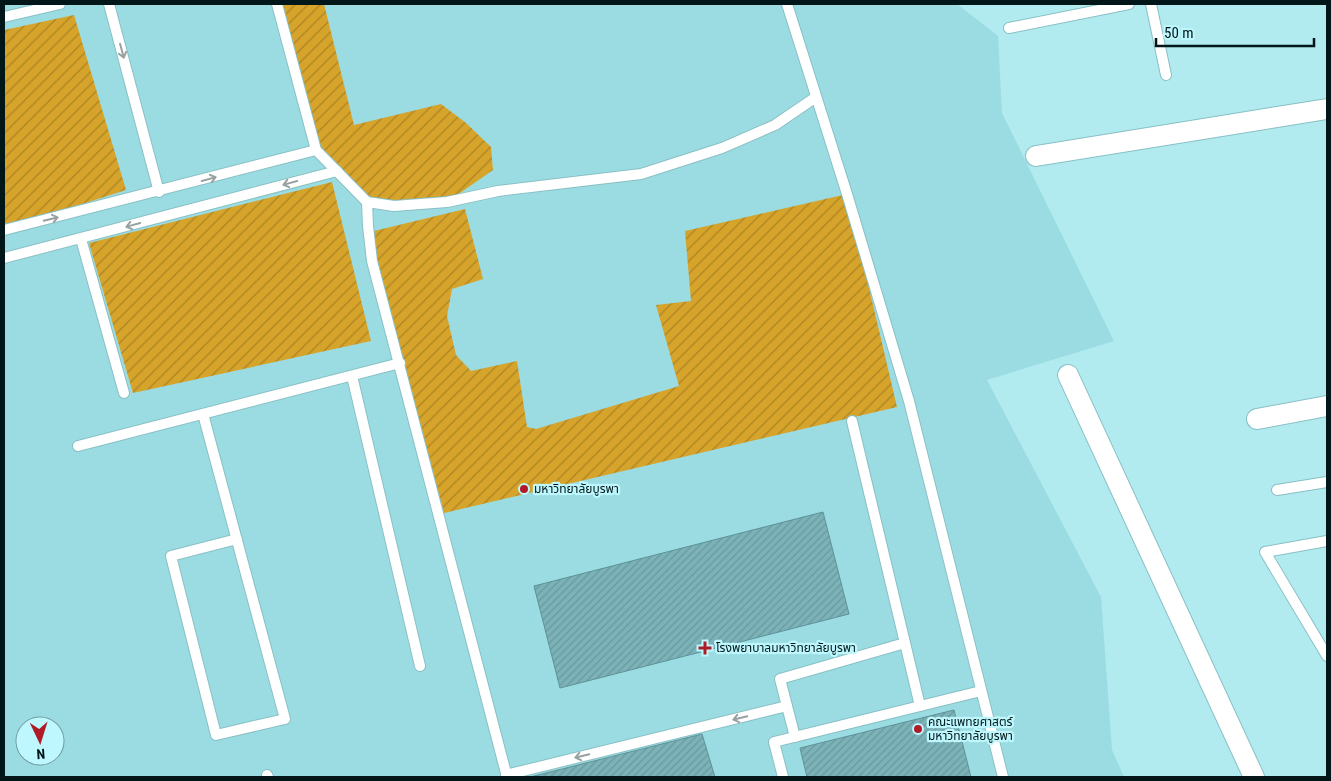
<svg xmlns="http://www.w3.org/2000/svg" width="1331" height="781" font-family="'Roboto Condensed','Noto Sans Thai',sans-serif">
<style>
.built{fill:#9bdce2;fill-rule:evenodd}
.garden{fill:url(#garden-furrows)}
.building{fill:url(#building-hatch);stroke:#5c9297}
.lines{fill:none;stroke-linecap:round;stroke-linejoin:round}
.lane-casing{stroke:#88c0c5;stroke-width:12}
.street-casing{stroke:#88c0c5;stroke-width:22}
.lane{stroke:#fff;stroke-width:10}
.street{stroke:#fff;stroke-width:20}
.oneway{stroke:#99a2a3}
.poi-dot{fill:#af1c28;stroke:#bef7fd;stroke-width:2}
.labels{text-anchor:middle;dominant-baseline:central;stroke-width:4.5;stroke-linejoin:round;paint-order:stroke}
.poi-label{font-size:12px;fill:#011618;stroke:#bef7fd;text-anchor:start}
</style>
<defs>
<pattern id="garden-furrows" width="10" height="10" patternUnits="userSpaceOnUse" patternTransform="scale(1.25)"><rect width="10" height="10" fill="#d6a32b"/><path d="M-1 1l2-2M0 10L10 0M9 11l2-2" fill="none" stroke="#ab8424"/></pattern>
<pattern id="building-hatch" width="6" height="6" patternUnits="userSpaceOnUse" patternTransform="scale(1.25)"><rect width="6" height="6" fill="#7cb3b9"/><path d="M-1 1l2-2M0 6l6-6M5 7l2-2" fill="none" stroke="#69999e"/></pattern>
</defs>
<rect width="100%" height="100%" fill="#b1eaef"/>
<path class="built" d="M4 4H957L998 36 1002 113 1114 341 987 380 1101 597 1112 750 1124 777H4ZM25 726H55V756H25Z"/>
<g class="garden">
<path d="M277 4H324L354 125 441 104 466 123 491 147 493 170 447 202 394 206 358 193 321 156Z"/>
<path d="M74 15 126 190 4 229V30Z"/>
<path d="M332 182 371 341 133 393 89 243Z"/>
<path d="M847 194 897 407 444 513 369 234 374 231 465 209 483 279 452 289 447 316 456 355 471 371 517 361 527 427 536 429 679 386 656 305 691 301 685 231Z"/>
</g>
<g class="building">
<path d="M823 512 849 614 560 688 534 586Z"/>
<path d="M954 710 971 777H807L800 748Z"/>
<path d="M702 734 715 777H530Z"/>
</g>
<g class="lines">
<g class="lane-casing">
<g id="lane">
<path d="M109 4 159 192"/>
<path d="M277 4 316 150 367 202 394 206 447 202 498 191 641 174 722 148 775 125 816 97"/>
<path d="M787 4 847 194 909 401 1003 777"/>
<path d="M1151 4 1166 75"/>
<path d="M4 17 60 4"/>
<path d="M1009 28 1129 4"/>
<path d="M367 202 368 226 372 261 507 777"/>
<path d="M4 230 316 150"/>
<path d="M81 239 124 393"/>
<path d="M4 258 337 171"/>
<path d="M352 376 420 666"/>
<path d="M203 414 285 719 216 735 171 556 237 539"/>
<path d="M78 446 400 363"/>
<path d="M1277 490 1327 482"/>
<path d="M1327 541 1265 552 1327 656"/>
<path d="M905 643 920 706"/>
<path d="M795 737 780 679 905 643 852 421"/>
<path d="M267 775 268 777"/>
<path d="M506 775 787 706"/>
<path d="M783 777 774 742 981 691"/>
</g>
</g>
<g class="street-casing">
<g id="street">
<path d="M1036 156 1327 109"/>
<path d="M1068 375 1254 777"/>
<path d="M1257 419 1327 406"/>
</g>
</g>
<use href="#lane" class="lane"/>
<use href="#street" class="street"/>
</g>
<defs><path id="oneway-shaft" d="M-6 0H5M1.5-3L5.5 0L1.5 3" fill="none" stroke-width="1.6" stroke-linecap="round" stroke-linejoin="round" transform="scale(1.25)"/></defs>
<g class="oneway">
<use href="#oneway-shaft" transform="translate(122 51) rotate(75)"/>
<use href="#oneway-shaft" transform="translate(209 179) rotate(-15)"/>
<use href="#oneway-shaft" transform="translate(290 183) rotate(165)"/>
<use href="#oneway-shaft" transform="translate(51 219) rotate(-14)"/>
<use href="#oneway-shaft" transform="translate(133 225) rotate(165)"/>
<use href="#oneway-shaft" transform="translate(740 718) rotate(166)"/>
<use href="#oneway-shaft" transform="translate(582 756) rotate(166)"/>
</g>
<g class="poi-dot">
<circle cx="524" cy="489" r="5"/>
<path d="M702.5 640.5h5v5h5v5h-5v5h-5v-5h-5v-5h5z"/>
<circle cx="918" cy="729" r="5"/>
</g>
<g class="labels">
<g class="poi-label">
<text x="534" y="489">มหาวิทยาลัยบูรพา</text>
<text x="716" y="648">โรงพยาบาลมหาวิทยาลัยบูรพา</text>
<text x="928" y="722">คณะแพทยศาสตร์<tspan x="928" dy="14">มหาวิทยาลัยบูรพา</tspan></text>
</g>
</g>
<rect width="1331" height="781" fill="none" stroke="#011618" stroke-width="10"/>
<g transform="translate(40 741) rotate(176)"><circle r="24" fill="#bef7fd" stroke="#729da1"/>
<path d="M0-4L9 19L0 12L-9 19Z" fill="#af1c28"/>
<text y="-8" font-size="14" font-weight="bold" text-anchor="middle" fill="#011618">N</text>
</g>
<path d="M1156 38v8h158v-8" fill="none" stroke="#011618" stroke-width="2.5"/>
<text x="1164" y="38" font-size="15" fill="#011618" stroke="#bef7fd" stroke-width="4" paint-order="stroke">50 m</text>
</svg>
